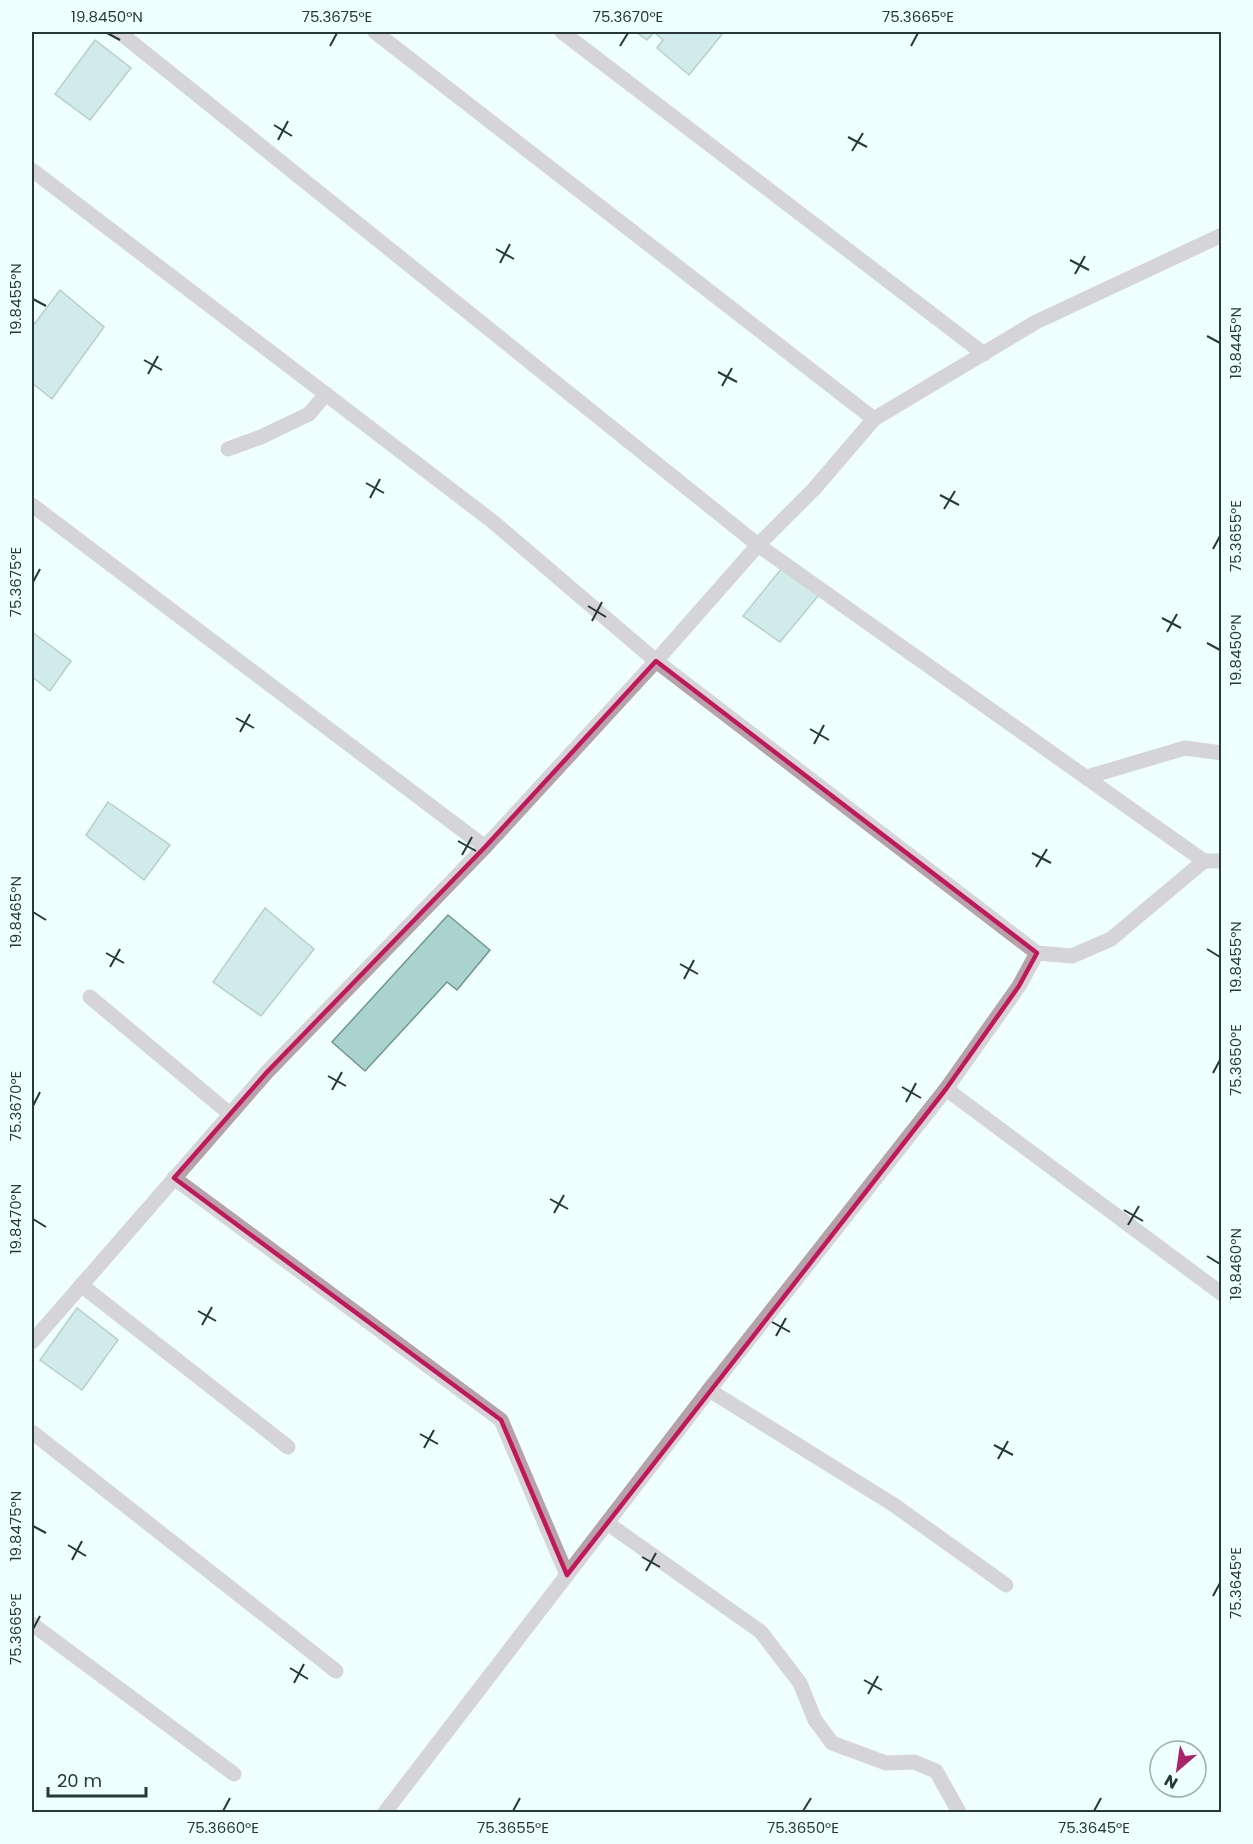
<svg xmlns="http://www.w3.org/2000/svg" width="1253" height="1844" font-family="Poppins,sans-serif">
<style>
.building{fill:#abd3ce;stroke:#709692;stroke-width:1.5}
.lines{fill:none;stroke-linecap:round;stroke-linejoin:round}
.lane{stroke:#b6a2a9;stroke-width:15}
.street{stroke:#b6a2a9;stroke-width:15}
.marked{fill:none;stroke:#c2185b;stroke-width:4.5;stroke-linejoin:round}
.ticks{fill:none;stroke:#283836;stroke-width:2}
.neatline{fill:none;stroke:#283836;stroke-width:2}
.ticks-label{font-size:15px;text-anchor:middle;fill:#283836}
</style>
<rect width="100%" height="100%" fill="#effffd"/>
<g class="building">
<path d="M636 32H724L689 75 657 48 663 40 654 32 647 40Z"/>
<path d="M95 40 131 68 90 120 55 94Z"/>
<path d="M60 290 104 327 52 399 32 383V327Z"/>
<path d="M782 568 818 596 780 642 743 616Z"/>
<path d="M32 632 71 661 50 691 32 677Z"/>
<path d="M108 802 170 845 144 880 86 835Z"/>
<path d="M265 908 314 949 261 1016 213 982Z"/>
<path d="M448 915 490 950 457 990 447 982 365 1071 332 1042Z"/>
<path d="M77 1308 118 1340 82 1390 40 1360Z"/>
</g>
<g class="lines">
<g class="lane">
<path d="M32 1432 336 1671"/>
<path d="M32 1624 234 1774"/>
</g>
<g class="street">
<path d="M119 32 758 545 1204 861 1111 939 1072 956 1037 953"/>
<path d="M375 32 874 419"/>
<path d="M562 32 984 354"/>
<path d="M32 170 492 521 656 661 1037 953 1019 986 946 1089 709 1390 385 1812"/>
<path d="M228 449 261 437 309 414 326 394"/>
<path d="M32 505 485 847"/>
<path d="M1087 777 1185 748 1222 753"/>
<path d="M1204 861H1222"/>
<path d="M90 997 230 1114"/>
<path d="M946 1089 1222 1294"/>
<path d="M174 1178 501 1420 567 1575"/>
<path d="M81 1285 288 1447"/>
<path d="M32 1342 267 1072 485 847 656 661 758 545 814 489 874 419 1036 322 1222 235"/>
<path d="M709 1390 894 1505 1006 1585"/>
<path d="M607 1523 761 1632 800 1683 815 1720 832 1743 886 1763 914 1762 936 1771 959 1812"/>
</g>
</g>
<path d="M0 0H1253V1844H0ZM656 661 1037 953 1019 986 946 1089 567 1575 501 1420 174 1178 267 1072 485 847Z" fill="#effffd" fill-opacity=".55" fill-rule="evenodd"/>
<path class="marked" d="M656 661 1037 953 1019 986 946 1089 567 1575 501 1420 174 1178 267 1072 485 847Z"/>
<path class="ticks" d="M107 33 120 40M330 46 337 33M620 46 628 33M911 46 918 33M274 125 292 136M848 137 867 147M278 140 288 121M852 151 863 133M496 249 514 259M1070 260 1089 270M500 263 510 244M1075 274 1085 256M33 299 46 306M1207 336 1220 343M144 360 162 370M718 372 737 382M148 374 158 356M722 386 732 368M366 483 384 493M940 495 959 505M370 498 380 479M944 509 955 491M1213 549 1220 536M33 582 40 569M588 606 606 617M1162 618 1181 628M592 621 602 602M1167 632 1177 614M1207 643 1220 650M236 718 254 728M810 729 829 740M240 732 250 714M814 744 824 725M458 841 476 851M1032 853 1051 863M462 855 472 837M1036 867 1047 849M33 912 46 920M1207 949 1220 957M106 953 124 963M680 964 698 974M110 967 120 949M684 979 694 960M1213 1073 1220 1060M328 1076 346 1086M902 1087 921 1098M332 1090 342 1072M906 1102 916 1083M33 1106 40 1092M550 1199 568 1209M1124 1210 1143 1221M554 1213 564 1195M33 1219 46 1227M1128 1225 1139 1206M1207 1256 1220 1264M198 1311 216 1321M772 1322 790 1332M202 1325 212 1307M776 1336 786 1318M420 1434 438 1444M994 1445 1013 1455M424 1448 434 1430M998 1459 1008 1441M33 1526 46 1533M68 1545 86 1556M642 1557 660 1567M72 1560 82 1541M646 1571 656 1553M1213 1596 1220 1583M33 1629 40 1616M290 1668 308 1679M864 1680 882 1690M294 1683 304 1664M868 1694 878 1676M223 1811 230 1798M513 1811 520 1798M803 1811 811 1798M1094 1811 1101 1798"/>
<rect width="1253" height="1844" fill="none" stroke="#effffd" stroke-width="66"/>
<g transform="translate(1178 1769) rotate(209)"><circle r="28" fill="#effffd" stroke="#9fafad" stroke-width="1.5"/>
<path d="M0-4.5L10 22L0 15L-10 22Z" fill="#aa236b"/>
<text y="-9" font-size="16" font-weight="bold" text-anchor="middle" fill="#283836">N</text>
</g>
<path d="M48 1787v9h98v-9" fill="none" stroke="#283836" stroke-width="3"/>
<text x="57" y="1787" font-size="18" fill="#283836" stroke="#effffd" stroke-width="4.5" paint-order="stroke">20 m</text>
<rect x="33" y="33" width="1187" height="1778" class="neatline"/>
<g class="ticks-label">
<text x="107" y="22">19.8450°N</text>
<text x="337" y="22">75.3675°E</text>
<text x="628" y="22">75.3670°E</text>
<text x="918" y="22">75.3665°E</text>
<text transform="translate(16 299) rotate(-90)" y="5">19.8455°N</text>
<text transform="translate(1236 343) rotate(-90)" y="5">19.8445°N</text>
<text transform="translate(1236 536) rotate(-90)" y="5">75.3655°E</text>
<text transform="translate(16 582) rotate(-90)" y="5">75.3675°E</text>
<text transform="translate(1236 650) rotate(-90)" y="5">19.8450°N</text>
<text transform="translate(16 912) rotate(-90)" y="5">19.8465°N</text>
<text transform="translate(1236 957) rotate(-90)" y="5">19.8455°N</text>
<text transform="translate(1236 1060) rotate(-90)" y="5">75.3650°E</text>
<text transform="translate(16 1106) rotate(-90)" y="5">75.3670°E</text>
<text transform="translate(16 1219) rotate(-90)" y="5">19.8470°N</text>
<text transform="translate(1236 1264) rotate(-90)" y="5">19.8460°N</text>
<text transform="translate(16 1526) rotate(-90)" y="5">19.8475°N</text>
<text transform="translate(1236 1583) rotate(-90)" y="5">75.3645°E</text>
<text transform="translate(16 1629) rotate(-90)" y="5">75.3665°E</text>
<text x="223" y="1833">75.3660°E</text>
<text x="513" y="1833">75.3655°E</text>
<text x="803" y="1833">75.3650°E</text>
<text x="1094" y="1833">75.3645°E</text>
</g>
</svg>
